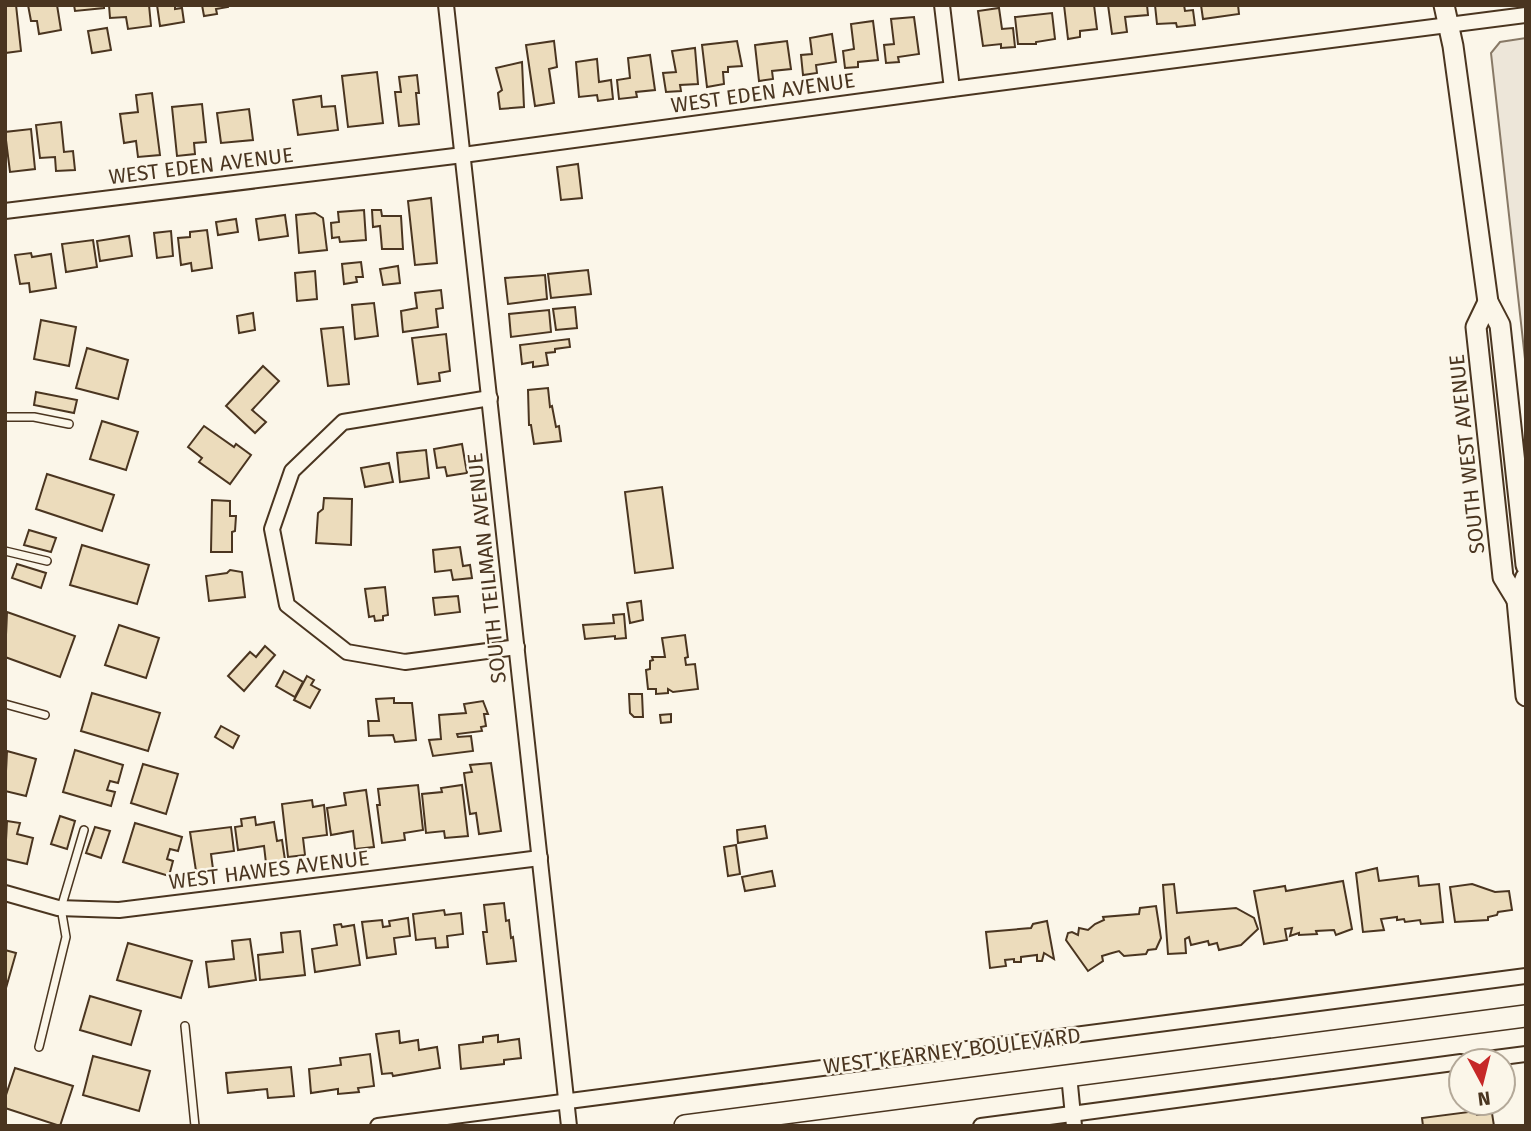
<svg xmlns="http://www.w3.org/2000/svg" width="1531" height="1131" font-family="'Fira Sans',sans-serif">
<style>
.green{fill:#ede6d9;stroke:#887966;stroke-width:2}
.building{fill:#ecdcbc;stroke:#4a3520;stroke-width:2}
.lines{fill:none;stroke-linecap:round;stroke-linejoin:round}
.service-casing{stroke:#4a3520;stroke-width:10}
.minor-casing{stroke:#4a3520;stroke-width:18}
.tertiary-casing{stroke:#4a3520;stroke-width:23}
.secondary-casing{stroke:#4a3520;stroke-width:24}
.service{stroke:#fbf6e9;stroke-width:7}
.minor{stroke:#fbf6e9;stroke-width:14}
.tertiary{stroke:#fbf6e9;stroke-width:19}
.secondary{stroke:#fbf6e9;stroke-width:21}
.labels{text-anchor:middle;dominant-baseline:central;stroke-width:5;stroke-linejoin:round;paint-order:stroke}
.street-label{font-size:21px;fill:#4a3520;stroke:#fbf6e9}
</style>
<rect width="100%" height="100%" fill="#fbf6e9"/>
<path class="green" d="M1526 38V368L1491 53 1500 42Z"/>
<g class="building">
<path d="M5 5H16L21 51 5 53Z"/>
<path d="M28 5H57L61 30 39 34 37 21H31Z"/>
<path d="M74 5H104V8L75 11Z"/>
<path d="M109 5H149L151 26 128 29 126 17 110 18Z"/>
<path d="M157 5H175V9L182 8 184 22 160 26Z"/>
<path d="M202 5H228V7L216 9 217 14 204 16Z"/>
<path d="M1064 5H1094L1097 29 1080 31V37L1068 39Z"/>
<path d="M1108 5H1147L1148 15 1125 17 1127 32 1112 34Z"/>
<path d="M1155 5H1184L1185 11 1193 10 1195 25 1177 27 1176 23 1157 24Z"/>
<path d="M1201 5H1238L1239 14 1203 19Z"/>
<path d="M999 8 1002 29 1013 28 1015 47 1001 48V44L983 46 978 11Z"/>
<path d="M1052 13 1055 39 1036 42V44H1018L1015 17Z"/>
<path d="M914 17 919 54 898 57 899 62 886 63 884 45 894 44 891 19Z"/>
<path d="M873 21 878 60 858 62V67L845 68 843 51 854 49 851 24Z"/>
<path d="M107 28 111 50 92 53 88 31Z"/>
<path d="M832 34 836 62 816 65 817 73 803 75 801 55 812 54 810 38Z"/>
<path d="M554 41 557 67 549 69 554 103 535 106 526 45Z"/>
<path d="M737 41 742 66 728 67V72H723L724 84 707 87 702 45Z"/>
<path d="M787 41 791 69 772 71 773 79 759 81 755 45Z"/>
<path d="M695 48 698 84 680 85 681 91 666 92 663 73 676 72 672 51Z"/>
<path d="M650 55 655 90 636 92 637 97 619 99 617 80 630 78 628 58Z"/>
<path d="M597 59 599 82 611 80 613 99 598 101 597 95 579 97 576 62Z"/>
<path d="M522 62 524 107 500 109 498 93 502 90 496 68Z"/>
<path d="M377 72 383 123 348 127 342 76Z"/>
<path d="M417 75 419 93H416L419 124 399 126 395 92H401L399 77Z"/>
<path d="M152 93 160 155 138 157 136 141 124 143 120 114 138 112 136 95Z"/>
<path d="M321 96 322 107 335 106 338 130 298 135 293 100Z"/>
<path d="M202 104 206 142 194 143 195 154 177 156 172 107Z"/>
<path d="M249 109 253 140 221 143 217 113Z"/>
<path d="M61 122 64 152 73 151 75 170 56 171 55 157 40 158 36 125Z"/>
<path d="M31 129 35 169 10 172 5 132Z"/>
<path d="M578 164 582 198 561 200 557 167Z"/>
<path d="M431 198 437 263 415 265 408 201Z"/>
<path d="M364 210 366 240 340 242 339 237 332 238 331 223 339 222 338 212Z"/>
<path d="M372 210H381L382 216H401L403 249H382L380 226 373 227Z"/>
<path d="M315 213 323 218 327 250 299 253 296 215Z"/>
<path d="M285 215 288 236 259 240 256 219Z"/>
<path d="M236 219 238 232 218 235 216 222Z"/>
<path d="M207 230 212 268 192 271 191 263 181 265 178 238 190 237V232Z"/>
<path d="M171 231 173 256 157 258 154 233Z"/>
<path d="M129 236 132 256 100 261 97 241Z"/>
<path d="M93 240 97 267 66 272 62 244Z"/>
<path d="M31 253 32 257 51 254 56 288 30 292 29 283 20 284 15 255Z"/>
<path d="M361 262 363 277H356L357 282 344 284 342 264Z"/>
<path d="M398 266 400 283 383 285 380 269Z"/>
<path d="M588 270 591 294 551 298 548 274Z"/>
<path d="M315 271 317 299 297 301 295 273Z"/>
<path d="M545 275 547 299 508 304 505 278Z"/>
<path d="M441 290 443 308 436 309 438 327 403 332 401 311 417 308 415 293Z"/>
<path d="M374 303 378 336 355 339 352 305Z"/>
<path d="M575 307 577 328 556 330 553 309Z"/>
<path d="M549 310 551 332 511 337 509 314Z"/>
<path d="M253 313 255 330 239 333 237 316Z"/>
<path d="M41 320 76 327 69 366 34 359Z"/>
<path d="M343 327 349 384 328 386 321 329Z"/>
<path d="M446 334 450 371 439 373 440 381 418 384 412 338Z"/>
<path d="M569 339 570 347 555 349V352L546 353 548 365 533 367V362L522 364 520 345Z"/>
<path d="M87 348 128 360 118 399 76 388Z"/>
<path d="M263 366 279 381 252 410 266 422 255 433 226 406Z"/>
<path d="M548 388 550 407 552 406 556 427 559 426 561 441 534 444 531 425H529L528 390Z"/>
<path d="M36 392 77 400 74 413 34 405Z"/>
<path d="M102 421 138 432 126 470 90 459Z"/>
<path d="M204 426 234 447 236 444 251 455 230 484 199 462 202 458 188 447Z"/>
<path d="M462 444 467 473 447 476 445 467 437 468 434 449Z"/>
<path d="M426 450 429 478 400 482 397 453Z"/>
<path d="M389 463 393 482 365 487 361 468Z"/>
<path d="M47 474 114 495 102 531 36 509Z"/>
<path d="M662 487 673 568 635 573 625 492Z"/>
<path d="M324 498 352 499 351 545 316 543 318 513 323 509Z"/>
<path d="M212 500 230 501V516H236L235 531 232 532V552H211Z"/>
<path d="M29 530 56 538 51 552 24 545Z"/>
<path d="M82 545 149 565 137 604 70 585Z"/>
<path d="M460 547 463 566 470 565 472 578 453 580 451 570 435 572 433 550Z"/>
<path d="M17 564 46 573 41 588 12 578Z"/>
<path d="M230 570 242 572 245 597 209 601 206 576 227 573Z"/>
<path d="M385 587 388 615 383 616V620L375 621 374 616 369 617 365 589Z"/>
<path d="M458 596 460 612 435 615 433 598Z"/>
<path d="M641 601 643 620 630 623 627 603Z"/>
<path d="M7 612 75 636 60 677 5 657Z"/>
<path d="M624 614 626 638 615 639V636L585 639 583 625 614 623 613 615Z"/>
<path d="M119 625 159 638 146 678 105 665Z"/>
<path d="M685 635 688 657 685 658 686 665 695 664 698 689 673 692 668 689V693L656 694V689H648L646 670 650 669V661L653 660 652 657H665L662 638Z"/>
<path d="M265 646 275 655 244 691 228 676 250 652 256 657Z"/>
<path d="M284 671 303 682 295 697 276 686Z"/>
<path d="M307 676 314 680 311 685 320 690 310 708 294 700Z"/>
<path d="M92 693 160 713 148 751 81 731Z"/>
<path d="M629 694H642L643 717H634L630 713Z"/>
<path d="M394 698V703H412L416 740 395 742 393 735 369 736 368 721H379L376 699Z"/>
<path d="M483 701 488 714H484L486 726 481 727 482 731 457 734 458 737 471 736 473 751 433 756 429 740 441 739 439 715 466 713 464 704Z"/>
<path d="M671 714V722L661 723 660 715Z"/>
<path d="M221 726 239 736 233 748 215 737Z"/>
<path d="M75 750 123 765 118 783 110 781 107 790 115 792 111 806 63 792Z"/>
<path d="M7 751 36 759 26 796 5 791Z"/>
<path d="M491 763 501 831 479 834 476 813 470 814 464 773 472 772 470 765Z"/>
<path d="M143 764 178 774 166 814 131 803Z"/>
<path d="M418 785 423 830 404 833 405 840 382 843 377 805H380L378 789Z"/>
<path d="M462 785 468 836 445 838 444 831 426 833 422 794 442 792 441 788Z"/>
<path d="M366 790 374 847 355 849 353 831 331 835 327 808 346 805 344 793Z"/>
<path d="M312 800 313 807 324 805 327 835 303 838 305 855 288 857 282 804Z"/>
<path d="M60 816 75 821 67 849 51 844Z"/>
<path d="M255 817 256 825 274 822 277 841 282 840 285 860 266 863 264 846 238 850 235 827 242 826 241 819Z"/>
<path d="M7 821 20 823 17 834 33 838 27 864 5 859Z"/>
<path d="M135 823 182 837 178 851 170 849 167 859 173 861 169 876 123 862Z"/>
<path d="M765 826 767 838 738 843 737 830Z"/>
<path d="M95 827 110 831 101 858 86 853Z"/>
<path d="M231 827 234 851 211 854 213 869 196 871 190 832Z"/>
<path d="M736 845 740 874 728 876 724 847Z"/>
<path d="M1377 868 1379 881 1418 876 1419 886 1439 884 1443 922 1421 924 1420 920 1405 922 1404 919 1397 920V917L1381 919 1384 930 1363 932 1356 873Z"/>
<path d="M772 871 775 886 745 891 742 877Z"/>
<path d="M1343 881 1352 929 1336 935 1334 930 1316 931 1317 934 1299 935V933L1290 936 1292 928 1285 929 1287 940 1264 944 1254 891 1285 886 1286 891Z"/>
<path d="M1174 884 1177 913 1236 908 1254 918 1258 929 1241 945 1219 950 1217 943 1209 945 1208 941 1191 945 1189 937 1185 939 1186 953 1168 954 1163 885Z"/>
<path d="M1472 884 1495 892 1509 891 1512 910 1498 912 1497 915 1488 917V920L1455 922 1450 887Z"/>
<path d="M504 903 506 921 509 920 511 938 513 937 516 961 487 964 483 932H487L484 905Z"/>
<path d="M1156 906 1161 938 1156 949 1148 950 1146 954 1124 956 1119 951 1112 953 1102 956 1103 961 1088 971 1066 940 1068 933 1072 932 1078 935 1079 928 1088 930 1095 924 1104 920 1103 917 1139 914 1140 908Z"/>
<path d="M444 910 445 915 461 913 463 934 447 936 448 947 436 948 435 938 416 940 413 914Z"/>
<path d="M408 918 410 936 394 938 396 954 367 958 362 922 382 920 383 927 390 926 389 921Z"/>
<path d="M1047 921 1054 959 1044 953 1042 961H1037V955L1021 957V962H1014V959L1005 960 1006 966 990 968 986 932 1031 928 1033 924Z"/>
<path d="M341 924 342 927 354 925 360 965 315 972 312 949 337 945 334 925Z"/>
<path d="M300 931 305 975 260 980 258 955 283 952 281 933Z"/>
<path d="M250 939 256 980 209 987 206 962 234 959 232 941Z"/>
<path d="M128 943 192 961 181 998 117 980Z"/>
<path d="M5 950 16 953 6 988H5Z"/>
<path d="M90 996 141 1011 131 1045 80 1030Z"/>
<path d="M399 1031 400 1043 418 1040 419 1050 437 1047 440 1068 393 1076 392 1073 382 1074 376 1034Z"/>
<path d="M498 1035V1042L519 1039 521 1058 504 1060V1064L461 1069 459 1045 483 1042V1037Z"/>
<path d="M370 1054 374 1086 358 1088 359 1092 338 1094V1089L311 1093 309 1069 341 1065 340 1058Z"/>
<path d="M93 1056 150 1071 139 1111 83 1095Z"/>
<path d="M291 1067 294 1096 268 1098 267 1089 228 1093 226 1073Z"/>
<path d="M15 1068 73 1086 60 1126 5 1108V1098Z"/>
<path d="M1476 1111 1477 1115 1492 1113 1494 1126H1423L1422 1118Z"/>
</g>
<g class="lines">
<g class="service-casing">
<g id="service">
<path d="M5 417H34L69 424"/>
<path d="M5 551 47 561"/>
<path d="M5 704 45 715"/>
<path d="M185 1026 195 1126"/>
<path d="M39 1047 66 937 61 908 84 830"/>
</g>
</g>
<g class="minor-casing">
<g id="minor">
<path d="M446 5 569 1126"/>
<path d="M942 5 952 89"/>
<path d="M5 211 463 155 952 89 1526 15"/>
<path d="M490 398 343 422 292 471 272 529 287 605 347 652 405 662 517 647"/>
<path d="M5 893 58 908 119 910 540 858"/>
<path d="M1472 1061 1526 1054"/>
<path d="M1069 1075 1074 1126"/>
<path d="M378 1126 1526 976"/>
<path d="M981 1126 1461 1062"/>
</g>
</g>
<g class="tertiary-casing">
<g id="tertiary">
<path d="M1444 5 1453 46 1488 302 1500 325 1526 565"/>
<path d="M1488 302 1476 327 1503 577 1517 600"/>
<path d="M1526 577 1517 600 1526 696"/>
</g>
</g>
<g class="secondary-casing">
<path id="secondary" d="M685 1126 1526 1016"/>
</g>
<use href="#service" class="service"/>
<use href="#minor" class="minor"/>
<use href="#tertiary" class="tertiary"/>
<use href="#secondary" class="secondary"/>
</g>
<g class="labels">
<g class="street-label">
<text transform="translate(763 93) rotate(-8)">WEST EDEN AVENUE</text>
<text transform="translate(201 166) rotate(-7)">WEST EDEN AVENUE</text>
<text transform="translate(1467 454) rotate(-96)">SOUTH WEST AVENUE</text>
<text transform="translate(487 568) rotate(-96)">SOUTH TEILMAN AVENUE</text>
<text transform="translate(269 870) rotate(-7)">WEST HAWES AVENUE</text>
<text transform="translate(952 1051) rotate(-7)">WEST KEARNEY BOULEVARD</text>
</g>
</g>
<rect width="1531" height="1131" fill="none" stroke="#4a3520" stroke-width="14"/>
<g transform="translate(1482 1082) rotate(173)"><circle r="33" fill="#fbf6e9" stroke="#b4a999" stroke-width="2"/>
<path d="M0-5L12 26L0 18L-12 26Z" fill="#c62828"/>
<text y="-10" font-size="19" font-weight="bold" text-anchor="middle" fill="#4a3520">N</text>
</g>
</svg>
